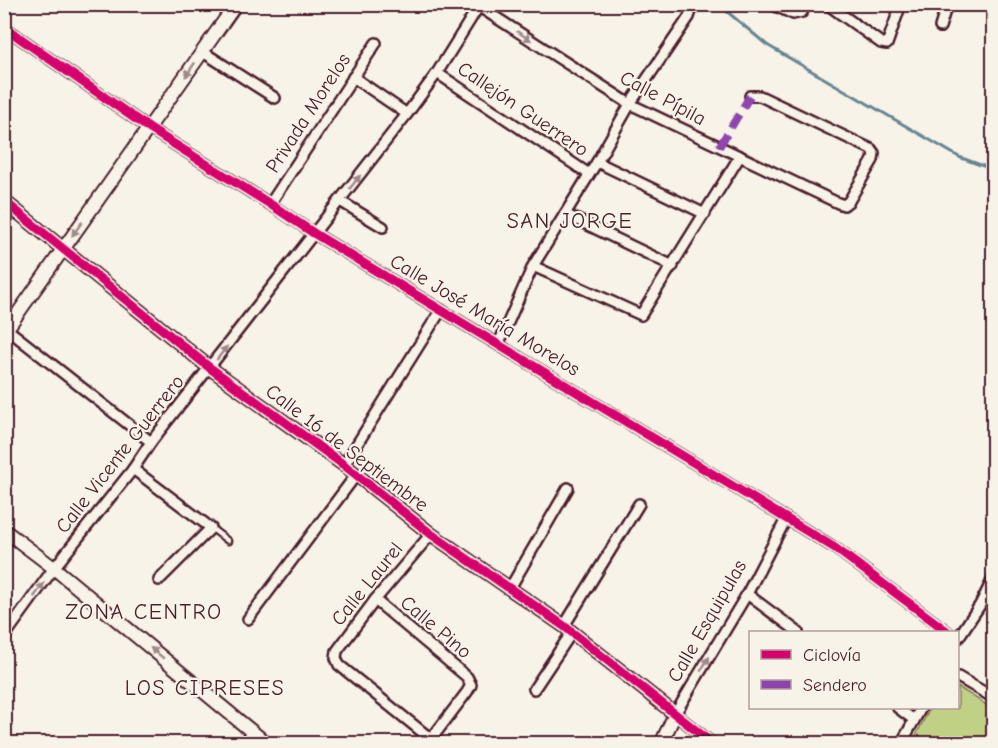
<svg xmlns="http://www.w3.org/2000/svg" width="998" height="748" font-family="'Comic Neue',sans-serif">
<style>
.green{fill:#c0d186;stroke:#857858;stroke-width:1.5}
.lines{fill:none;stroke-linecap:round;stroke-linejoin:round}
.stream{stroke:#668492;stroke-width:3}
.lane-casing{stroke:#4a1f2b;stroke-width:9}
.street-casing{stroke:#4a1f2b;stroke-width:14}
.secondary-casing{stroke:#4a1f2b;stroke-width:16}
.lane{stroke:#f7f3e8;stroke-width:4.5}
.street{stroke:#f7f3e8;stroke-width:9}
.secondary{stroke:#f7f3e8;stroke-width:12}
.quiet{stroke:#8e44ad;stroke-width:8;stroke-dasharray:15 8;stroke-linecap:butt}
.cycleway-casing{stroke:#f7f3e8;stroke-width:13}
.cycleway{stroke:#d6006c;stroke-width:9}
.oneway{fill:#a0898a}
.labels{text-anchor:middle;dominant-baseline:central;stroke-width:4.5;stroke-linejoin:round;paint-order:stroke}
.street-label{font-size:20px;fill:#4a1f2b;stroke:#f7f3e8}
.quarter-label{font-size:22px;letter-spacing:1.5px;fill:#4a1f2b;stroke:#f7f3e8}
</style>
<rect width="100%" height="100%" fill="#f7f3e8"/>
<filter id="ink" filterUnits="userSpaceOnUse"><feTurbulence type="fractalNoise" baseFrequency=".0167" numOctaves="2"/><feDisplacementMap in="SourceGraphic" scale="12" xChannelSelector="R" yChannelSelector="G"/><feConvolveMatrix kernelMatrix="1 2 1 2 8 2 1 2 1" color-interpolation-filters="sRGB"/></filter>
<g filter="url(#ink)">
<path class="green" d="M958 687 993 709V743H912L930 708H958Z"/>
<g class="lines">
<path class="stream" d="M718 4 767 45 959 157 994 170"/>
<g class="lane-casing">
<path id="lane" d="M211 528 228 541"/>
</g>
<g class="street-casing">
<g id="street">
<path d="M475 4 630 104 838 203 844 205 849 201 873 160 874 153 871 149 760 96H750"/>
<path d="M771 4 793 14 802 12 806 4"/>
<path d="M827 4 881 43 887 44 901 4"/>
<path d="M4 27 150 129 270 204 315 234 835 548 948 632"/>
<path d="M940 27 947 4"/>
<path d="M203 52 275 98"/>
<path d="M437 73 589 174"/>
<path d="M353 77 407 114"/>
<path d="M597 162 705 214"/>
<path d="M340 201 383 227"/>
<path d="M270 204 376 43"/>
<path d="M565 214 673 266"/>
<path d="M533 266 641 315 740 156"/>
<path d="M7 329 151 442"/>
<path d="M499 343 533 266 597 162 630 104 689 17 692 8 690 4"/>
<path d="M344 465 441 310"/>
<path d="M133 469 211 528 159 580"/>
<path d="M431 534 375 600 337 651 336 658 339 665 431 739"/>
<path d="M510 588 568 488"/>
<path d="M747 594 798 632"/>
<path d="M375 600 467 677 471 685 467 692 429 742"/>
<path d="M248 619 356 475"/>
<path d="M564 626 639 504"/>
<path d="M4 637 54 568 133 469 151 442 407 114 437 73 480 4"/>
<path d="M958 638 980 605 994 577"/>
<path d="M958 677 994 698"/>
<path d="M534 689 572 632"/>
<path d="M898 708 914 720"/>
<path d="M713 744 675 714 747 594 786 519"/>
<path d="M901 744 921 708"/>
</g>
</g>
<g class="secondary-casing">
<g id="secondary">
<path d="M4 201 210 368 344 465 431 534 564 626 675 714 661 744"/>
<path d="M4 333 236 4"/>
<path d="M4 530 54 568 267 744"/>
</g>
</g>
<use href="#lane" class="lane"/>
<use href="#street" class="street"/>
<use href="#secondary" class="secondary"/>
<path class="quiet" d="M719 147 750 96"/>
<g class="cycleway-casing">
<g id="cycleway">
<path d="M4 27 150 129 270 204 315 234 835 548 948 632"/>
<path d="M4 201 210 368 344 465 431 534 564 626 713 744"/>
</g>
</g>
<use href="#cycleway" class="cycleway"/>
</g>
<defs><path id="oneway-solid" d="M-6-.8H1V-3.2L6.5 0L1 3.2V.8H-6Z" transform="scale(1.5)"/></defs>
<g class="oneway">
<use href="#oneway-solid" transform="translate(524 36) rotate(33)"/>
<use href="#oneway-solid" transform="translate(190 70) rotate(124)"/>
<use href="#oneway-solid" transform="translate(355 182) rotate(-52)"/>
<use href="#oneway-solid" transform="translate(77 229) rotate(126)"/>
<use href="#oneway-solid" transform="translate(222 353) rotate(-52)"/>
<use href="#oneway-solid" transform="translate(39 590) rotate(-54)"/>
<use href="#oneway-solid" transform="translate(157 653) rotate(-141)"/>
<use href="#oneway-solid" transform="translate(705 664) rotate(-59)"/>
</g>
</g>
<g class="labels">
<g class="street-label">
<text transform="translate(663 98) rotate(28)">Calle Pípila</text>
<text transform="translate(523 109) rotate(34)">Callejón Guerrero</text>
<text transform="translate(308 113) rotate(-57)">Privada Morelos</text>
<text transform="translate(485 315) rotate(31)">Calle José María Morelos</text>
<text transform="translate(347 448) rotate(37)">Calle 16 de Septiembre</text>
<text transform="translate(120 454) rotate(-52)">Calle Vicente Guerrero</text>
<text transform="translate(367 584) rotate(-51)">Calle Laurel</text>
<text transform="translate(707 621) rotate(-60)">Calle Esquipulas</text>
<text transform="translate(436 627) rotate(40)">Calle Pino</text>
</g>
<g class="quarter-label">
<text x="570" y="221">SAN JORGE</text>
<text x="144" y="612">ZONA CENTRO</text>
<text x="205" y="688">LOS CIPRESES</text>
</g>
</g>
<rect width="998" height="748" fill="none" stroke="#f7f3e8" stroke-width="24"/>
<rect x="12" y="12" width="974" height="724" fill="none" stroke="#4a1f2b" stroke-width="2" filter="url(#ink)"/>
<rect x="749" y="631" width="210" height="78" fill="#f7f3e8" stroke="#b29e9c" stroke-width="1.5"/>
<rect x="761" y="650" width="30" height="9" fill="#d6006c" stroke="#b29e9c" stroke-width="1.5"/>
<text x="803" y="661" font-size="18" fill="#4a1f2b">Ciclovía</text>
<rect x="761" y="680" width="30" height="9" fill="#8e44ad" stroke="#b29e9c" stroke-width="1.5"/>
<text x="803" y="691" font-size="18" fill="#4a1f2b">Sendero</text>
</svg>
